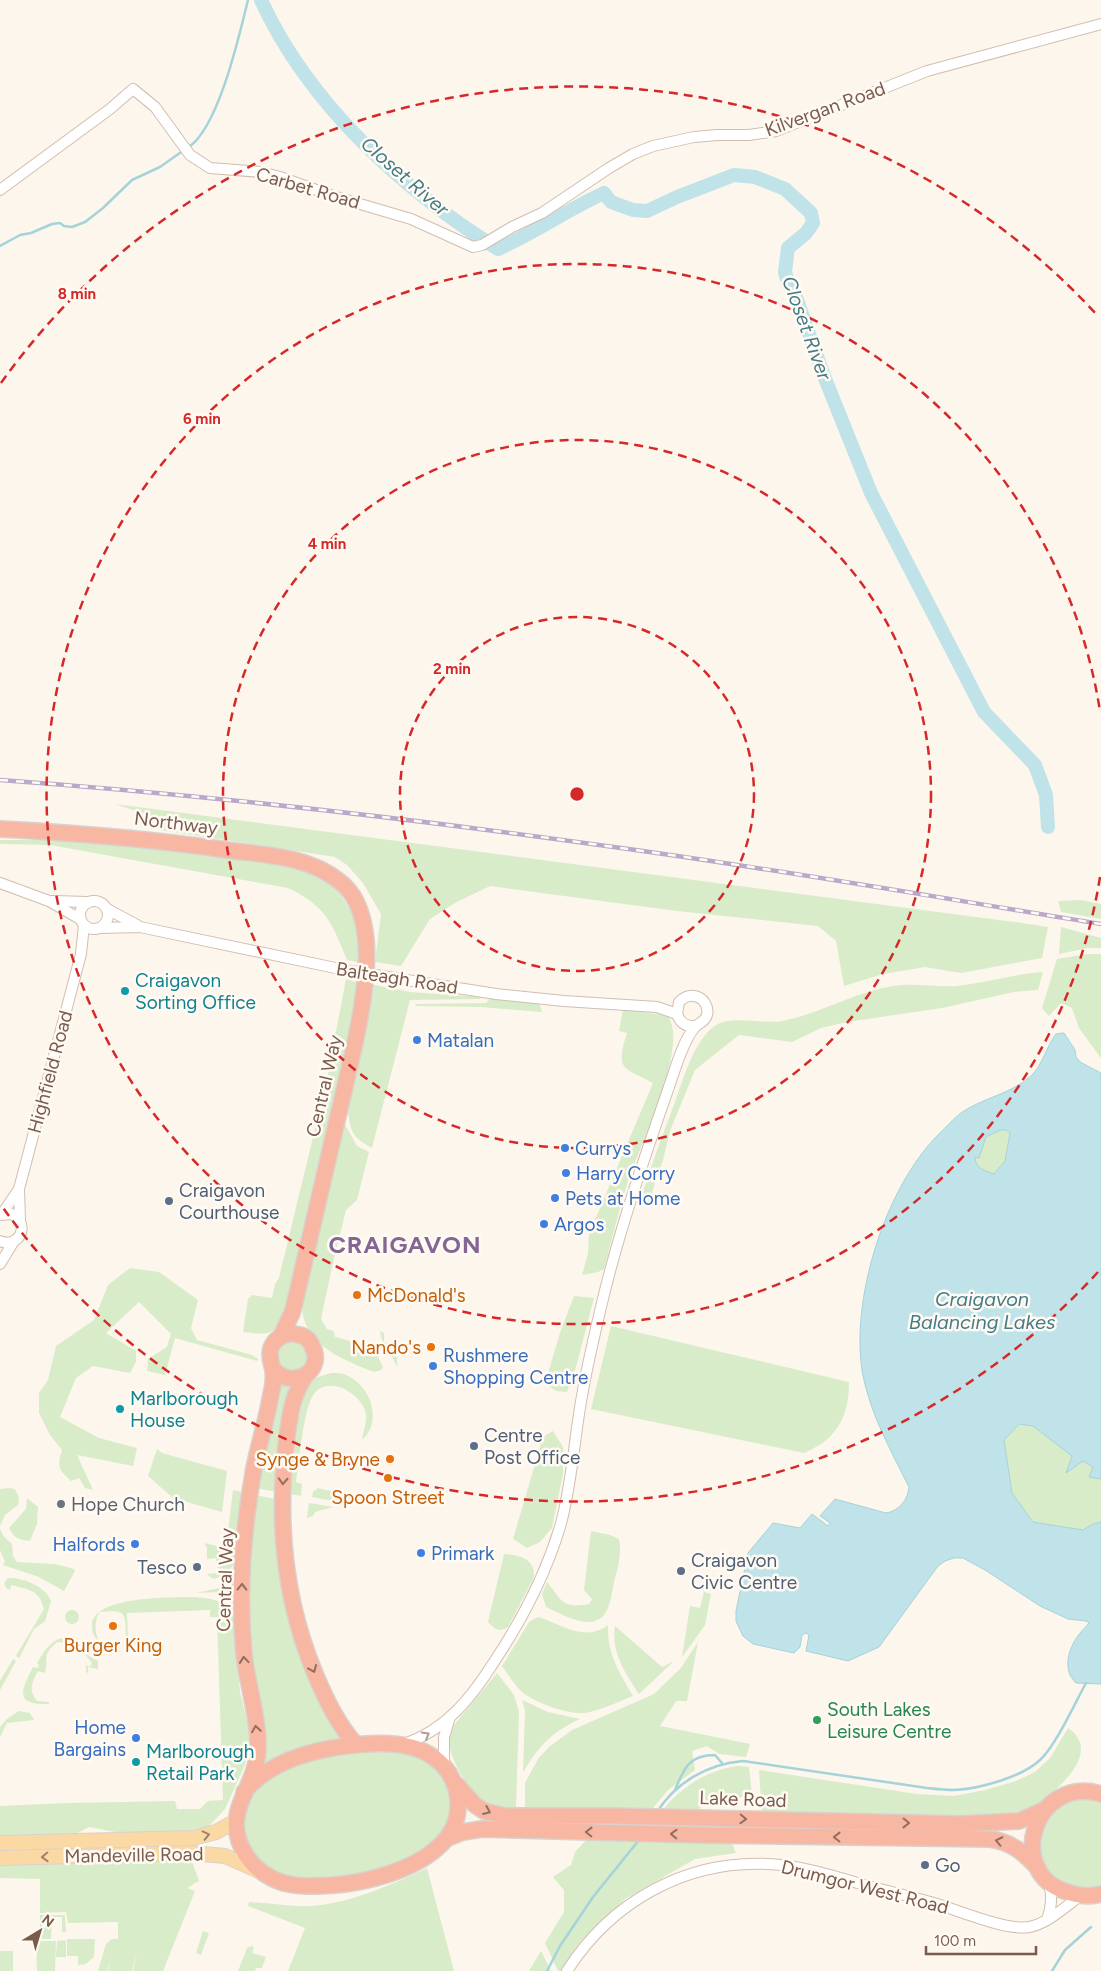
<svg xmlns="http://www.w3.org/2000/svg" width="1101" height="1971" font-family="Figtree,sans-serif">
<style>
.green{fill:#d8ecc9}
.water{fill:#bfe3e8;stroke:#a5d3da;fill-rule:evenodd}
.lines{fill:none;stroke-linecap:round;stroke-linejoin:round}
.stream{stroke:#a5d3da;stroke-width:2.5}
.river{stroke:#bfe3e8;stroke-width:14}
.minor-casing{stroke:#d1beb0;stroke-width:12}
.major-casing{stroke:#dad1cd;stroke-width:16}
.highway-casing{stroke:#dad1cd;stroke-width:18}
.minor{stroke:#fff;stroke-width:10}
.major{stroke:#fbd9a5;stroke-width:14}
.highway{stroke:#f7b7a3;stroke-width:15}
.rail-casing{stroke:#b9a8c9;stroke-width:4.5}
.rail{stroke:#fffaf3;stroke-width:2.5;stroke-dasharray:8;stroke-linecap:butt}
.minor-bridge-casing{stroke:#d1beb0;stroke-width:12;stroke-linecap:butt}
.minor-bridge{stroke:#fff;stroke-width:10}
.oneway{stroke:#936e5e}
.oneway2{stroke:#af9d94}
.oneway3{stroke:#a18267}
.ring{fill:none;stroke:#d62828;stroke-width:2.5;stroke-dasharray:9 6}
.culture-dot{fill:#0f9aa8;stroke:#fffaf3;stroke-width:2}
.shop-dot{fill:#3f7fe0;stroke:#fffaf3;stroke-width:2}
.service-dot{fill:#5c6f8a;stroke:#fffaf3;stroke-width:2}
.food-dot{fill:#e8710a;stroke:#fffaf3;stroke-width:2}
.worship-dot{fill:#6b7280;stroke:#fffaf3;stroke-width:2}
.leisure-dot{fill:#2e9e5b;stroke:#fffaf3;stroke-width:2}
.labels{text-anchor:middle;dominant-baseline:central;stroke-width:5;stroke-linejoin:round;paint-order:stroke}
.street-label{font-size:19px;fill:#7a5c4d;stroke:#fffaf3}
.culture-label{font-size:19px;fill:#0d838f;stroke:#fffaf3;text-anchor:start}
.shop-label{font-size:19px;fill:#366cbe;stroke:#fffaf3;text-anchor:start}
.service-label{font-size:19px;fill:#4e5e75;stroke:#fffaf3;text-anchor:start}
.food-label{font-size:19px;fill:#c56008;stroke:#fffaf3;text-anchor:end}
.worship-label{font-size:19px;fill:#5b616d;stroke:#fffaf3;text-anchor:start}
.leisure-label{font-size:19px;fill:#27864d;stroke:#fffaf3;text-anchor:start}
.water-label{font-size:20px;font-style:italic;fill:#437c86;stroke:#fffaf3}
.district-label{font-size:24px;font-weight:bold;letter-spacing:1px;fill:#846695;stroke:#fffaf3}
.centre{fill:#d62828;stroke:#fffaf3;stroke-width:2.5}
.ring-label{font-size:15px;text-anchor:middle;font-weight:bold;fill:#d62828;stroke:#fffaf3;stroke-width:5;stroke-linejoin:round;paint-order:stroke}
</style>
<rect width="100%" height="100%" fill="#fdf6ec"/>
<g class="green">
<path d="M115 804 1022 923 1048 927 1042 958 961 973 925 967 883 974 844 986 836 941 818 926 677 911 490 886 455 903 430 919 401 966 375 962 381 914 363 883 347 865 335 857 160 830 154 817Z"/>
<path d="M0 840H66L198 849 318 871C345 894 365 926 362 963L347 960C332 923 326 906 288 888L50 845 0 844Z"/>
<path d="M1080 900 1101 904V919L1061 912 1058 901Z"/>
<path d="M1061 927 1101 938V948H1088L1059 954Z"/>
<path d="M1087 954H1101V1058L1079 1028 1072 1008 1061 1003 1049 1016 1042 1008 1057 959Z"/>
<path d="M1043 972 1038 990 1014 992 942 1008 847 1022 821 1028 792 1042 739 1035 695 1070 670 1131 663 1160 649 1201 641 1198C651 1165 663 1134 675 1102 683 1080 693 1044 712 1028 729 1013 761 1025 782 1021 820 1014 854 992 893 986 917 982 941 989 965 985 991 981 1016 974 1043 972Z"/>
<path d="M346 979 360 983 345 1059 288 1307C276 1334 273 1336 243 1332L248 1299 252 1295 272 1298 275 1284 279 1278 327 1079Z"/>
<path d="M370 984 410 992 483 997 479 999 410 1000 372 1148C346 1134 352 1127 346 1103Z"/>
<path d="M492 996 539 1002 542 1012 481 1007 416 1006 415 1004 486 1003Z"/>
<path d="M623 1010 667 1015C691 1043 639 1148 628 1181 619 1210 612 1239 604 1269L598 1272 582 1275 588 1253 589 1234 653 1083C623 1067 615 1071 627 1033L619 1031Z"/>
<path d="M344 1123 357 1146 369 1152 357 1200 346 1210 332 1267 321 1319 327 1329 334 1331 335 1337 369 1346 372 1345 383 1367 381 1370 374 1372C348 1362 312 1348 304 1319 301 1310 302 1300 302 1291Z"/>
<path d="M1000 1130H1006L1010 1133 1005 1161 994 1174C988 1172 977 1170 975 1163 974 1160 984 1140 986 1138 989 1134 995 1132 1000 1130Z"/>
<path d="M130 1268 159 1272 198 1300 191 1328 197 1340 252 1355 258 1359 257 1361 175 1338 165 1375 147 1371 148 1359 167 1347 171 1334 139 1302 106 1333 136 1351V1362L130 1373 93 1366 76 1378 60 1417 99 1438 137 1448 133 1466 77 1455 93 1490 85 1488 79 1478 71 1481C58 1469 57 1467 62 1450L50 1435 39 1413V1393L48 1380 56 1346 94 1320 108 1285Z"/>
<path d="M574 1296 594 1298 576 1367 567 1392 556 1391 545 1383 560 1333Z"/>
<path d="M611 1326 849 1382C849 1417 837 1439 804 1453L591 1409Z"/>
<path d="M380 1331 384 1333V1342L392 1344 391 1351 397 1353V1367C393 1355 381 1345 380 1331Z"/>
<path d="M288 1338 308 1346 309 1362C293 1379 279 1373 276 1350Z"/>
<path d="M331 1373C336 1373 342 1373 346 1375 371 1385 383 1422 362 1440 363 1432 367 1422 366 1414 361 1391 323 1372 311 1399 303 1417 299 1460 296 1482L302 1484 301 1496 290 1494 298 1421 303 1401 301 1397 312 1379Z"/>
<path d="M278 1378 293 1383 277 1492 255 1488Z"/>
<path d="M1019 1424 1033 1426 1073 1456 1093 1466 1101 1479V1522L1093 1524 1083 1530 1033 1522 1012 1493 1004 1440Z"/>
<path d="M553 1431 563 1447V1474L552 1528 540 1542 527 1548 513 1539 543 1437Z"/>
<path d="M157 1449 162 1453 227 1471 222 1512 173 1498 148 1476Z"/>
<path d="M9 1488 15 1489 19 1498 18 1505 5 1515 0 1526V1489Z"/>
<path d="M318 1488 347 1495 350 1499 349 1504 312 1497 313 1492Z"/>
<path d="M233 1490 242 1492 235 1549H239C236 1564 229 1575 213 1579L207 1574 218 1573 216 1558 207 1559V1547L204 1543 226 1548Z"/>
<path d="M255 1495 276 1499 288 1614 349 1740 261 1768 249 1644 248 1552Z"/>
<path d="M27 1498 38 1507 37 1524 30 1541C19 1540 14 1538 9 1528L26 1509Z"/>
<path d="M309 1503 346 1509 333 1507 315 1512 313 1516 307 1518Z"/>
<path d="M0 1529 4 1537 12 1544 13 1556 17 1562 55 1564 74 1569 75 1571 64 1591 39 1577 3 1565 5 1562 0 1550Z"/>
<path d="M591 1531 610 1535 619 1539C622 1554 618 1567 614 1582 612 1592 611 1603 606 1612 593 1634 562 1614 546 1607L542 1594 547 1582C563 1601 561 1609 589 1604L592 1599 584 1590Z"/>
<path d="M504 1554C520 1555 535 1559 534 1577L508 1627C499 1633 495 1629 488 1622Z"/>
<path d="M237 1577 238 1601 220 1592 196 1593 224 1587Z"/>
<path d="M8 1578C24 1578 45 1586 51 1601L45 1621 34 1629 19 1658 16 1656 44 1609C39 1589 29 1590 11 1585L10 1590 6 1588 4 1583Z"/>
<path d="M704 1592 711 1594 705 1625 682 1657 690 1606 700 1608Z"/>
<path d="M189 1597C207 1598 222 1598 233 1613L240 1692 252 1741 244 1767 225 1809 209 1826 185 1831 120 1833 89 1827 74 1835 0 1836V1806L67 1803 175 1801 177 1809H200L208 1801 223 1800 217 1617H210V1610L127 1613 128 1639 126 1638C125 1613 127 1609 100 1612 93 1620 95 1639 102 1645L114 1647 115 1652C104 1649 97 1643 93 1633 81 1595 169 1598 189 1597Z"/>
<circle cx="72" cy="1617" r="7"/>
<path d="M538 1617C561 1624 585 1643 608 1625 607 1654 619 1672 633 1696 618 1702 601 1710 585 1713 569 1715 532 1702 521 1691 513 1683 508 1674 502 1666L529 1622Z"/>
<path d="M615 1626 662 1667 674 1661 639 1694C625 1672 611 1653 615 1626Z"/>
<path d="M61 1638C82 1641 81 1654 98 1661V1669L88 1667V1673L86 1672V1665L90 1667 92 1663C87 1658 85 1652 80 1648H75L74 1644 57 1642C41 1656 49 1657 45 1673L38 1671C32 1682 28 1690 37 1701L49 1702V1704C14 1705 21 1691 33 1667L38 1668 39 1665 37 1663C44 1652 48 1643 61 1638Z"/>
<path d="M698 1642 687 1701H676L660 1726 750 1744 746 1757 719 1754 707 1746 692 1751 695 1770 668 1790 653 1808 525 1807V1783L538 1759 549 1747 572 1730 654 1694 681 1668Z"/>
<path d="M13 1659 16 1661 0 1690V1681Z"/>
<path d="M497 1673 514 1695 519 1712 516 1807C505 1807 495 1807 485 1803 470 1795 451 1760 449 1744 449 1737 451 1731 454 1725Z"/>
<path d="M522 1700 548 1712 580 1719C552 1732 538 1746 523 1773L525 1710Z"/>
<path d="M19 1711 30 1713 34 1720 7 1723 0 1737V1727L7 1719Z"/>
<path d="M1068 1728C1098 1748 1069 1778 1051 1794 1044 1800 1039 1808 1030 1811 1022 1814 1012 1815 1003 1817L762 1815 759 1770 917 1794 954 1796 985 1790 1016 1781 1035 1772 1050 1758Z"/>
<path d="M395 1749 427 1760 444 1777 449 1788 451 1806 447 1825 433 1844 400 1863 370 1873 311 1879 281 1876 268 1870 249 1850 241 1820 243 1806 260 1783 288 1767 338 1753Z"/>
<path d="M738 1766 749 1767 752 1795 702 1804 699 1811 660 1813C680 1788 706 1770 738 1766Z"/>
<path d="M1075 1798 1101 1801V1887C1095 1888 1088 1891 1082 1890 1077 1890 1072 1886 1067 1885 1038 1873 1030 1839 1049 1815 1056 1806 1065 1802 1075 1798Z"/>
<path d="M590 1836 730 1839 736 1853 695 1859 625 1899 581 1941 562 1971H558L545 1943 564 1912V1890L553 1877 571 1865 575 1852Z"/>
<path d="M190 1856 199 1881 187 1888 195 1891 163 1971H133L137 1953 132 1971H108L111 1958 107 1971H98L106 1944 112 1939H118V1922L68 1923 66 1912 40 1913V1879L0 1878V1861Z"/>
<path d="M427 1868 454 1971H288L305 1928 248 1906 249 1902C269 1903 291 1907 311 1906 352 1903 390 1885 427 1868Z"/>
<path d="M40 1915H65L66 1932H62V1917H52L51 1939H40Z"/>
<path d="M203 1931 209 1933 201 1955 196 1953Z"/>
<path d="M67 1939H95L94 1957 86 1964 78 1965V1956H67Z"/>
<path d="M66 1940V1957H56L57 1941Z"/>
<path d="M36 1941H56L55 1971H37Z"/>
<path d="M252 1946 254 1947 252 1953 266 1957 262 1968H256L255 1971H238L247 1948Z"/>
<rect x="0" y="1951" width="13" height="20"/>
<path d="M541 1951 551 1971H529Z"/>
</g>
<path class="water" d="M1064 1033 1075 1050 1076 1057 1080 1062 1101 1073V1479L1089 1477 1093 1467 1083 1461 1066 1473 1072 1456 1033 1426 1019 1424 1004 1440 1012 1493 1033 1522 1083 1530 1093 1524 1101 1522V1684L1076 1683C1061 1669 1069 1646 1081 1632 1083 1629 1086 1627 1089 1623L1086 1621 1068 1619 1040 1606 985 1570 963 1558H954L945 1561 938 1566 879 1647 848 1661 806 1651 809 1635 806 1633 802 1635 800 1647 794 1653 753 1644 743 1636 736 1621V1611L748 1553 773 1523 800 1528 812 1514 828 1526 830 1523 820 1516 835 1499 886 1513C899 1511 908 1500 909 1487 891 1451 871 1415 863 1376 849 1302 885 1187 939 1134 946 1127 953 1119 961 1113 982 1098 1011 1094 1031 1076 1043 1064 1046 1047 1056 1034ZM1000 1130H1006L1010 1133 1005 1161 994 1174C986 1171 975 1169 975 1157L979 1158 986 1137Z"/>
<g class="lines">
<g class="stream">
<path d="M189 147C219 126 239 36 248 0"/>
<path d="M0 246 20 235 31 233 52 224 60 223 64 226 72 227 85 222 103 208 132 180 160 167 184 150"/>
<path d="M675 1790C684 1768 689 1755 715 1755L722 1763"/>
<path d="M657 1812C676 1782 708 1764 743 1761L927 1788C936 1789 945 1790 954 1790 979 1789 1022 1777 1040 1760 1056 1745 1075 1703 1086 1683"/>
<path d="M547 1971 560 1946 593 1897 639 1840"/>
<path d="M1052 1971 1065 1950 1091 1927"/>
</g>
<path class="river" d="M261 0C308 103 403 190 498 249 534 233 567 210 604 193L611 202 633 210 647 211 677 197 734 175 755 177 785 189 811 213 813 223 806 233 788 248 785 272 788 283 796 297 824 376 871 493 984 712 1035 765 1046 795 1048 827"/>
<g class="minor-casing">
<g id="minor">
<path d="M0 190 110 109 133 89 155 107 190 155 210 168 261 172 280 177 333 196 411 219 473 247 482 245 512 227 542 213 609 168 633 154 653 146 694 137 717 135H749L776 131 927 71 1101 24"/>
<path d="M0 883 49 901 80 919"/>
<circle cx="94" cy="915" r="14"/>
<path d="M53 901 87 902"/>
<path d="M107 909 137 925"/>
<path d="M100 928 140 927 345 970"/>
<path d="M413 981 496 994 564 1001 657 1007 677 1014"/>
<path d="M2 1214 19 1189"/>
<path d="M0 1215 12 1214C31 1225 19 1249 0 1241"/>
<path d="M20 1221 19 1189 81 954 84 925"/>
<path d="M0 1264 14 1241"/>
<path d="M404 1744C446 1730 471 1698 494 1662 522 1620 545 1576 560 1527 572 1485 574 1439 582 1396 587 1366 594 1337 601 1307 619 1230 645 1156 671 1081 676 1066 684 1039 695 1027 700 1022 705 1022 707 1015 709 1006 703 997 694 996 688 995 683 998 679 1002L677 1014C680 1023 686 1027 696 1026"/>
<path d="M444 1767V1737L449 1720"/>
<path d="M1047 1920C1052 1906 1052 1896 1049 1882"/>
<path d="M567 1971C611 1902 685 1860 768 1864 799 1865 834 1876 864 1885 888 1891 913 1897 937 1904 960 1911 1007 1931 1029 1927 1047 1924 1065 1907 1080 1896"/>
</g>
</g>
<g class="major-casing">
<g id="major">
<path d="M0 1843 193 1838 216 1832 236 1821"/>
<path d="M0 1858 191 1853 225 1856 257 1870"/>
</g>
</g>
<g class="highway-casing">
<g id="highway">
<path d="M0 829C76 833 152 839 227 850 265 855 308 856 339 881 357 894 364 919 366 940 370 986 353 1053 342 1099 326 1166 311 1234 295 1302L292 1313 281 1336"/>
<path d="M306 1375C291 1396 289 1421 286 1446 277 1525 285 1603 316 1676 327 1702 338 1724 356 1745"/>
<path d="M457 1785 475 1805 484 1811 505 1816H614L960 1824 1019 1821 1044 1810"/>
<path d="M244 1792C272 1758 323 1747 366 1744 397 1742 430 1745 449 1773 455 1783 459 1795 458 1807 457 1872 333 1895 284 1883 263 1877 246 1861 239 1841 228 1809 253 1787 257 1758 262 1728 247 1685 244 1654 238 1592 243 1529 254 1468 259 1443 267 1419 271 1394 273 1387 274 1378 273 1371 272 1363 268 1357 271 1348 275 1337 288 1331 299 1335 305 1336 310 1340 312 1346 326 1371 292 1391 273 1369"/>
<path d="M1101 1794C1034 1774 1004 1873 1067 1892 1079 1896 1088 1897 1101 1894"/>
<path d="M448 1838 463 1832 482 1829 702 1835 990 1839C1012 1842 1024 1853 1038 1868"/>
</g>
</g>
<use href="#minor" class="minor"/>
<use href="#major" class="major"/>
<use href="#highway" class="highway"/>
<g class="rail-casing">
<path id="rail" d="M0 780C208 795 415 819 621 848 782 870 941 898 1101 924"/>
</g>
<use href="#rail" class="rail"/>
<g class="minor-bridge-casing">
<path id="minor-bridge" d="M345 970 413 981"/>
</g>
<use href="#minor-bridge" class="minor-bridge"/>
</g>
<defs><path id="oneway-chevron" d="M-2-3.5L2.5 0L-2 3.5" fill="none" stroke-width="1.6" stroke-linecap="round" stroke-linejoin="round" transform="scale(1.25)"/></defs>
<g class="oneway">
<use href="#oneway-chevron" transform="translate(283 1481) rotate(93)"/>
<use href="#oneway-chevron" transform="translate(242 1587) rotate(-89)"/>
<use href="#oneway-chevron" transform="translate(244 1660) rotate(-95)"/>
<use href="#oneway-chevron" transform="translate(313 1669) rotate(67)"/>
<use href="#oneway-chevron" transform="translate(256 1729) rotate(-99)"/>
<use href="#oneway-chevron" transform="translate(487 1811) rotate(23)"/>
<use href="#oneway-chevron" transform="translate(743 1819) rotate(2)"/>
<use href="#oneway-chevron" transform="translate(906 1823) rotate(1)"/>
<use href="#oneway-chevron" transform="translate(589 1832) rotate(-179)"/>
<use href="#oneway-chevron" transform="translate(674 1834) rotate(-178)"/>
<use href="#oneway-chevron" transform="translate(837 1837) rotate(-179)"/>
<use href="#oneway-chevron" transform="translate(999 1841) rotate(-168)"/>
</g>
<use class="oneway2" href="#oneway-chevron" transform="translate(426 1735) rotate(-30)"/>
<g class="oneway3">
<use href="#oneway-chevron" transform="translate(206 1835) rotate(-13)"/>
<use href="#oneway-chevron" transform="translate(45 1857) rotate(178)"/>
</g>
<g class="ring">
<circle cx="577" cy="794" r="177"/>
<circle cx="577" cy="794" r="354"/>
<path d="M1100 877A530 530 0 1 1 1100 711"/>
<path d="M1098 1272A707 707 0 0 1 1 1205M1 383A707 707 0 0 1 1098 316"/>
</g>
<g class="culture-dot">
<circle cx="125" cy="991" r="5"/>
<circle cx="120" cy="1409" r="5"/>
<circle cx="136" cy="1762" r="5"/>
</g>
<g class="shop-dot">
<circle cx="417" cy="1040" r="5"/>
<circle cx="565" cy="1148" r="5"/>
<circle cx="566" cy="1173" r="5"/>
<circle cx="555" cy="1198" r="5"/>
<circle cx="544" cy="1224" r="5"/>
<circle cx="433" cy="1366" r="5"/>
<circle cx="135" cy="1544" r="5"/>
<circle cx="421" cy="1553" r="5"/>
<circle cx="136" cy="1738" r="5"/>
</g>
<g class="service-dot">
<circle cx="169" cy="1201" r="5"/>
<circle cx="474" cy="1446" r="5"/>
<circle cx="197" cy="1567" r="5"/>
<circle cx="681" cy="1571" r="5"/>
<circle cx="925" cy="1865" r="5"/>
</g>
<g class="food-dot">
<circle cx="357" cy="1295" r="5"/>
<circle cx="431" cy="1347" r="5"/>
<circle cx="390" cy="1459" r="5"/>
<circle cx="388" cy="1478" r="5"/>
<circle cx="113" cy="1626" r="5"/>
</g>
<circle class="worship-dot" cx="61" cy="1504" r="5"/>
<circle class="leisure-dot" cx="817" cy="1720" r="5"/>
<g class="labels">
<g class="street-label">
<text transform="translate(825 109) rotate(-20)">Kilvergan Road</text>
<text transform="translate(308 188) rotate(16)">Carbet Road</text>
<text transform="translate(176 823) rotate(7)">Northway</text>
<text transform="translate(397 978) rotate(9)">Balteagh Road</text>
<text transform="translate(50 1072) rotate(-75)">Highfield Road</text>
<text transform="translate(324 1086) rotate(-77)">Central Way</text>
<text transform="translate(225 1580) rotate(-88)">Central Way</text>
<text transform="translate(743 1799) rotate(2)">Lake Road</text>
<text transform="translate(134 1855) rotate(-1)">Mandeville Road</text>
<text transform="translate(865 1887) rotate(14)">Drumgor West Road</text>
</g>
<g class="culture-label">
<text x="135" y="980">Craigavon<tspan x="135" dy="22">Sorting Office</tspan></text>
<text x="130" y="1398">Marlborough<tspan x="130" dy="22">House</tspan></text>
<text x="146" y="1751">Marlborough<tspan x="146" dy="22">Retail Park</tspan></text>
</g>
<g class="shop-label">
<text x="427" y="1040">Matalan</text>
<text x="575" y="1148">Currys</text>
<text x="576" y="1173">Harry Corry</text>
<text x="565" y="1198">Pets at Home</text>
<text x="554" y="1224">Argos</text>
<text x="443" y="1355">Rushmere<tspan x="443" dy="22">Shopping Centre</tspan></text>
<text x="125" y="1544" text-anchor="end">Halfords</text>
<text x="431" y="1553">Primark</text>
<text x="126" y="1727" text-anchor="end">Home<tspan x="126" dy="22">Bargains</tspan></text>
</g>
<g class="service-label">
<text x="179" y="1190">Craigavon<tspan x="179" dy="22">Courthouse</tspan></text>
<text x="484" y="1435">Centre<tspan x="484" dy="22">Post Office</tspan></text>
<text x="691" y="1560">Craigavon<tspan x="691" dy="22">Civic Centre</tspan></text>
<text x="187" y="1567" text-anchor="end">Tesco</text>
<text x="935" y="1865">Go</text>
</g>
<g class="food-label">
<text x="367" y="1295" text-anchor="start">McDonald's</text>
<text x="421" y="1347">Nando's</text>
<text x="380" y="1459">Synge &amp; Bryne</text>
<text x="388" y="1497" text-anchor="middle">Spoon Street</text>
<text x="113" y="1645" text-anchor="middle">Burger King</text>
</g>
<g class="worship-label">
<text x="71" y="1504">Hope Church</text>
</g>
<g class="leisure-label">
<text x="827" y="1709">South Lakes<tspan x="827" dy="22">Leisure Centre</tspan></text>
</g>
<g class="water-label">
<text transform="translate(405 176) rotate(41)">Closet River</text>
<text transform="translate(807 328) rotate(70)">Closet River</text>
<text x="982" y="1299">Craigavon<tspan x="982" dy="23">Balancing Lakes</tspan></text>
</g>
<g class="district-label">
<text x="405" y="1244">CRAIGAVON</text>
</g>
</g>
<circle cx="577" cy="794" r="8" class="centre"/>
<g class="ring-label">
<text x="77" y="299">8 min</text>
<text x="202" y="424">6 min</text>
<text x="327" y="549">4 min</text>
<text x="452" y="674">2 min</text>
</g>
<g transform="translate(40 1931) rotate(38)" stroke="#fffaf3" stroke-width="4" paint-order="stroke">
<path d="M0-4L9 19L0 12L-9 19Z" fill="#7a5c4d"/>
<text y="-8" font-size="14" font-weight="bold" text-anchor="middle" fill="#7a5c4d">N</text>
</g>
<path d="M926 1946v8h110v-8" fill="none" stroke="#7a5c4d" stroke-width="2.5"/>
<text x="934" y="1946" font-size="15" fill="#7a5c4d" stroke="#fffaf3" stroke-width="4" paint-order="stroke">100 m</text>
</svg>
